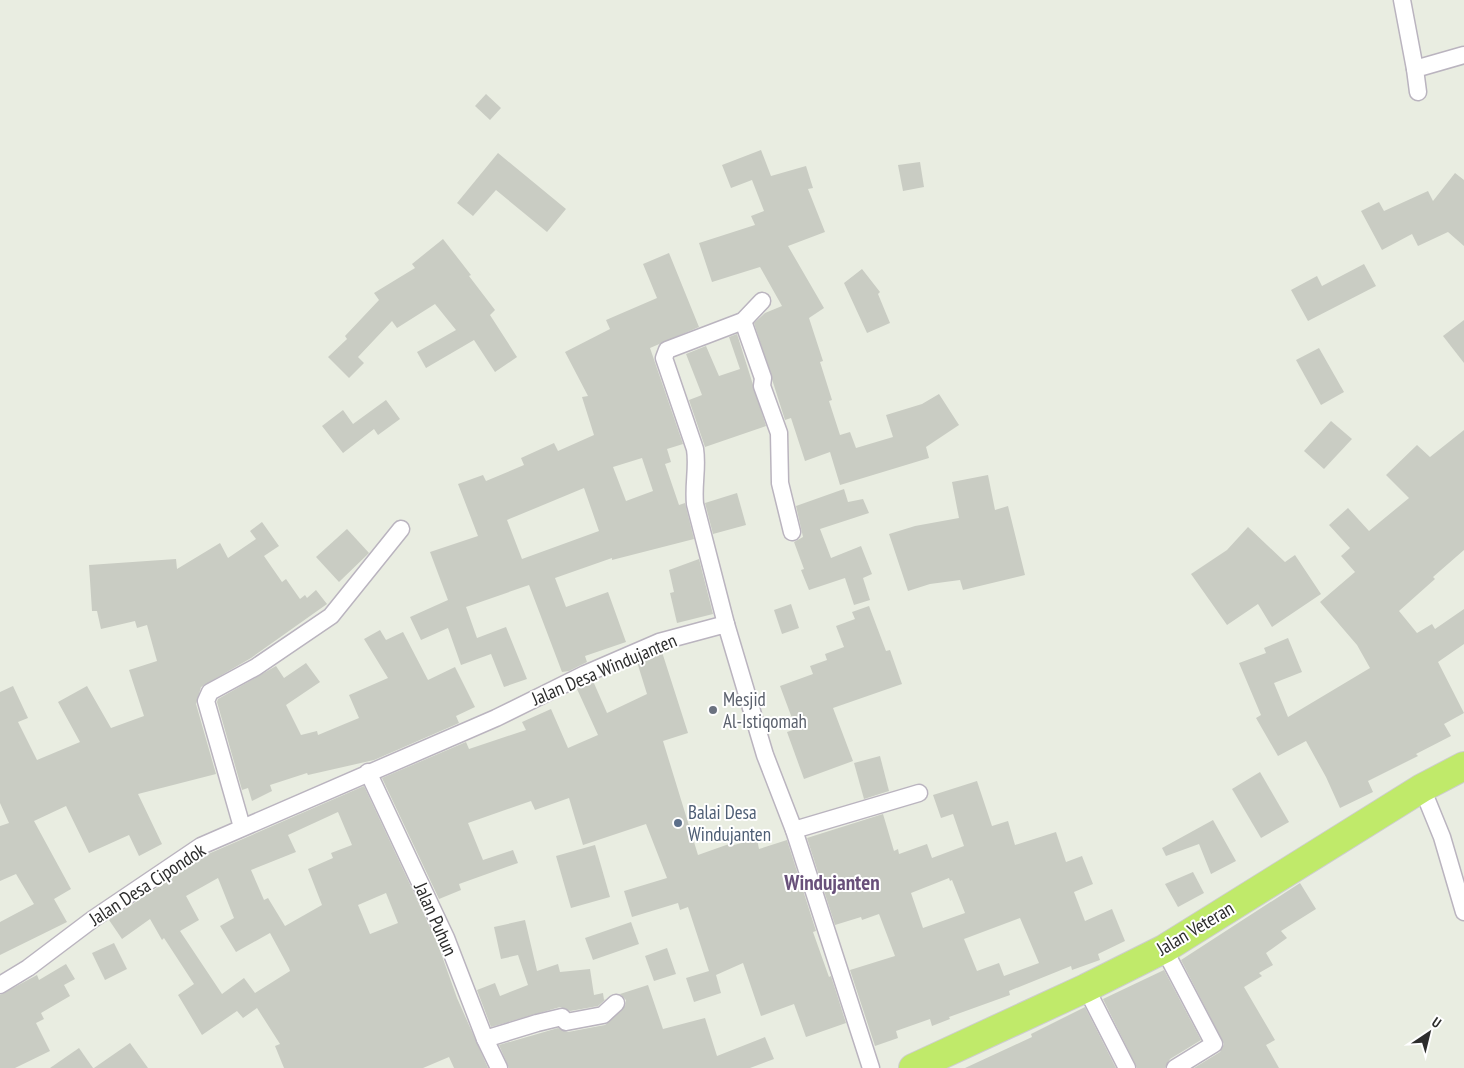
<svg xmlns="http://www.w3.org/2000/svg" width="1464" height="1068" font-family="'PT Sans Narrow',sans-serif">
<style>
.building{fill:#c9ccc3;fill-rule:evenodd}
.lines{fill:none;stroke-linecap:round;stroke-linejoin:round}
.minor-casing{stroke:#bab4bf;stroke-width:19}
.trunk-casing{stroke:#cdcdcd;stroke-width:30}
.minor{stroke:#fff;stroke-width:16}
.trunk{stroke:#c0ea6a;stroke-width:28}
.worship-dot{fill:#6b7280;stroke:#fff;stroke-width:2}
.service-dot{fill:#5c6f8a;stroke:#fff;stroke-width:2}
.labels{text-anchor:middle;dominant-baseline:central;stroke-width:4;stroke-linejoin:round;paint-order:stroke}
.street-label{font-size:19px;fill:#2d2d2d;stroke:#fff}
.worship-label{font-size:19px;fill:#5b616d;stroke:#fff;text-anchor:start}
.service-label{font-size:19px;fill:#4e5e75;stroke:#fff;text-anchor:start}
.quarter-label{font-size:21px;font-weight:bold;fill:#68507a;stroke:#fff}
</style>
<rect width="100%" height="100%" fill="#e9ede1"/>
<g class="building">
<path d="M486 94 501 108 490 120 475 106Z"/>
<path d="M761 150 771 176 806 166 813 188 808 189 825 232 788 246 824 308 809 318 823 361 820 362 832 400 829 401 840 435 850 432 856 448 893 437 886 415 922 404 939 394 959 425 926 447 929 458 840 485 830 452 805 461 791 418 785 420 754 323 765 313 782 306 760 267 712 282 699 243 755 225 751 216 764 211 752 180 731 188 722 165Z"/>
<path d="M498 153 566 209 547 232 496 190 473 216 457 203Z"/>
<path d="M920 162 924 187 903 191 898 165Z"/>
<path d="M1455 173 1464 180V246L1448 232 1418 246 1412 234 1382 250 1361 211 1379 202 1384 211 1428 191 1433 201Z"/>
<path d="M443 239 471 275 469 276 495 310 490 315 517 357 495 372 474 340 426 368 417 352 456 330 435 304 397 328 392 321 358 357 364 363 349 378 328 357 347 339 345 336 379 300 374 293 415 268 412 264Z"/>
<path d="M669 253 699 327 650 348 683 444 667 449 671 462 665 464 679 505 685 503 694 539 612 560V558L555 578 566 607 608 592 626 642 585 656 587 662 569 671 562 672 529 585 466 607 477 638 506 627 527 679 504 687 491 654 461 665 448 628 421 640 410 617 448 600 430 552 478 536 458 484 483 475 486 481 524 465 521 458 554 443 558 451 594 435 582 397 588 396 565 352 610 329 606 320 657 298 643 264ZM642 458 653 491 626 501 613 467ZM584 488 599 531 522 559 507 520Z"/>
<path d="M1364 264 1376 286 1308 321 1291 290 1317 276 1322 286Z"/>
<path d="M862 269 880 292 878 294 890 323 867 333 844 283Z"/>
<path d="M1464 320V363L1443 336Z"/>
<path d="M737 334 766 426 705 447 689 400 702 395 686 354 706 346 719 376 740 369 729 337Z"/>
<path d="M1319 348 1344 392 1321 405 1296 360Z"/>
<path d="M386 400 400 419 378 435 374 429 343 453 322 426 343 410 353 424Z"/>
<path d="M1331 421 1352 439 1324 469 1304 451Z"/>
<path d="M1464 430V550L1433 577 1435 579 1399 611 1417 633 1432 624 1435 629 1464 609V644L1438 662 1464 713 1444 724 1451 736 1416 754 1418 756 1368 781 1373 792 1340 808 1326 777 1306 741 1278 756 1256 718 1261 715 1239 663 1266 653 1264 648 1288 638 1302 672 1274 683 1288 717 1370 668 1357 645 1320 602 1355 572 1341 556 1350 548 1329 525 1348 508 1369 531 1409 498 1386 475 1417 445 1430 457Z"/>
<path d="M988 475 995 510 1008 506 1025 575 963 590 960 580 930 584 908 591 889 534 915 526 959 518 952 482Z"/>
<path d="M844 489 848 502 863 499 869 513 820 529 831 558 861 546 872 574 863 578 870 600 854 605 845 578 809 590 801 570 804 569 794 542 803 537 796 506Z"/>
<path d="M737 493 746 525 713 534 705 503Z"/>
<path d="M262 522 279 546 264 556 282 582 286 579 300 599 305 595 307 598 316 590 327 604 251 658 201 687 196 704 216 774 138 794 162 844 139 856 129 835 89 853 66 806 34 821 71 889 54 899 67 922 0 955V922L34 904 16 874 0 881V826L9 823 0 803V692L13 686 28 718 18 722 37 760 80 742 58 702 87 686 111 728 144 716 129 670 157 661 147 625 137 628 135 621 101 629 97 611H92L89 565 176 559 177 569 220 543 228 558 256 539 250 531Z"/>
<path d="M1248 527 1285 562 1295 555 1321 594 1272 627 1258 604 1227 625 1191 574 1227 550Z"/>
<path d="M347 529 369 553 339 582 316 557Z"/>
<path d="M699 559 713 614 677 623 670 593 674 592 669 570Z"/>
<path d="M791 604 799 628 782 634 774 610Z"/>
<path d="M869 606 886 651 890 650 902 684 833 708 853 761 804 779 787 732 796 729 780 686 813 674 810 666 827 660 825 654 844 647 836 626 855 619 852 612Z"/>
<path d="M380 630 386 640 403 632 428 680 455 667 475 707 456 716 459 723 374 760 308 775 307 773 270 785 272 791 252 801 248 788 242 790 217 702 218 699 276 666 284 678 306 663 320 682 286 705 301 735 317 731 318 735 359 718 349 695 388 678 364 639Z"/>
<path d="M662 652 688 733 663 741 698 855 729 844 730 846 757 839 759 849 787 840 816 931 813 932 829 977 831 976 846 1023 806 1037 794 1004 761 1016 743 963 716 975 721 993 694 1002 686 978 709 971 688 907 680 910 678 903 632 917 624 891 667 878 646 824 583 845 569 798 535 810 531 801 468 823 483 860 513 850 518 863 459 884 461 890 439 899 382 778 466 742 469 749 526 730 522 722 551 709 568 748 598 735 577 689 593 681 607 713 647 694 637 662Z"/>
<path d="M880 756 889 791 864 799 854 763Z"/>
<path d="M1260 772 1289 822 1261 838 1232 789Z"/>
<path d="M977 781 992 826 1008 821 1015 845 1056 832 1066 862 1082 856 1093 884 1074 892 1085 921 1112 909 1125 941 1098 954 1100 960 1072 970 1071 966 1009 991 1010 995 949 1017 950 1019 932 1026 930 1019 896 1031 898 1038 875 1046 850 970 895 956 879 914 862 920 861 917 835 925 807 838 883 814 894 851 898 849 899 854 927 844 932 858 964 846 953 814 941 818 933 795ZM949 878 950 881 952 880 965 913 923 928 911 893ZM1020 918 1039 963 1004 976 999 963 977 971 964 939Z"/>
<path d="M364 786 437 942 457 998 488 1068H454L449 1057 423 1068H284L275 1046 280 1044 257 1008 243 1018 237 1011 202 1035 178 995 194 984 164 938 162 940 150 919 122 939 109 920 206 855ZM338 812 352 845 331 853 333 858 308 869 322 905 285 926 268 898 264 900 251 870 296 852 288 835ZM218 878 234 918 220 926 236 952 270 933 289 968 290 971 255 993 244 978 222 994 180 931 199 920 186 896ZM386 893 398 923 370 934 358 905Z"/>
<path d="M1213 820 1236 861 1211 874 1199 844 1166 856 1162 848Z"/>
<path d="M595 845 610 897 571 908 556 856Z"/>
<path d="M1193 872 1204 893 1178 907 1165 884Z"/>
<path d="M1300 883 1316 909 1281 931 1287 938 1266 953 1273 965 1259 973 1262 976 1244 987 1275 1040 1266 1045 1279 1068H1194L1220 1052 1224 1044 1181 960Z"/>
<path d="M525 920 537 971 558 964 560 972 590 969 594 995 603 993 604 1000 606 999 598 1006 570 1011 560 1007 491 1027 477 990 495 983 500 996 528 985 518 955 501 959 494 927Z"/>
<path d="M631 922 639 944 593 960 585 938Z"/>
<path d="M114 943 127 969 105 980 92 953Z"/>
<path d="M667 948 676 974 654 981 645 956Z"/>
<path d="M66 964 75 979 64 985 70 996 41 1013 44 1019 36 1023 50 1051 15 1068H0V995L37 975 39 980Z"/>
<path d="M1164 970 1201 1040 1170 1059 1165 1068H1137L1103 999Z"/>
<path d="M648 985 663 1029 705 1018 717 1056 765 1037 774 1059 750 1068H509L499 1045 558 1028 568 1032 605 1025 625 1006 626 1000 620 994Z"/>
<path d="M1085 1007 1116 1068H965L1032 1037 1031 1034Z"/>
<path d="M130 1043 148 1068H94Z"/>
<path d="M79 1048 93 1068H50Z"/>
</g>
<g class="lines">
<g class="minor-casing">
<g id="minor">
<path d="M1402 0 1415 69"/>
<path d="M1418 92 1415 69 1464 55"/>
<path d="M743 321 763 378 762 386 779 433 780 483 792 532"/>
<path d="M726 624 695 504C693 484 698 467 695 449L664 358 667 350 743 321 762 301"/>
<path d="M368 772 446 938 485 1039 499 1068"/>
<path d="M1422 788 1442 837 1464 912"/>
<path d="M242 827 206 701 210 692 256 667 331 616 401 529"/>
<path d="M794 830 919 793"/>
<path d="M1164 949 1214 1044 1175 1068"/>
<path d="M0 985 28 968 93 919 201 846 496 718 585 674 659 642 726 624 765 755 794 830 871 1068"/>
<path d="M1086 988 1127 1068"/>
<path d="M485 1039 537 1023 562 1017 566 1022 603 1015 616 1003"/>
</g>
</g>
<g class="trunk-casing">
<path id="trunk" d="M913 1068 1086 988 1164 949 1422 788 1464 766"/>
</g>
<use href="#minor" class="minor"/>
<use href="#trunk" class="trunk"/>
</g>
<circle class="worship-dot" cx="713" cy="710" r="5"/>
<circle class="service-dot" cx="678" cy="823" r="5"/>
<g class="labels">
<g class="street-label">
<text transform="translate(604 669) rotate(-23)">Jalan Desa Windujanten</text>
<text transform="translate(147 884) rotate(-33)">Jalan Desa Cipondok</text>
<text transform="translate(436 919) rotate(66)">Jalan Puhun</text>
<text transform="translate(1195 928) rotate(-31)">Jalan Veteran</text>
</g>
<g class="worship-label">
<text x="723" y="699">Mesjid<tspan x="723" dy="22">Al-Istiqomah</tspan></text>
</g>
<g class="service-label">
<text x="688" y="812">Balai Desa<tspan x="688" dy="22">Windujanten</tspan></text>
</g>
<g class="quarter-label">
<text x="832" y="882">Windujanten</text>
</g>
</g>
<g transform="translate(1429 1033) rotate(35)" stroke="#ffffff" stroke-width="4" paint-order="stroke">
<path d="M0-4L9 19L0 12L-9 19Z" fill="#2d2d2d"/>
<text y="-8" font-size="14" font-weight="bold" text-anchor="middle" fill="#2d2d2d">U</text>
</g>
</svg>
